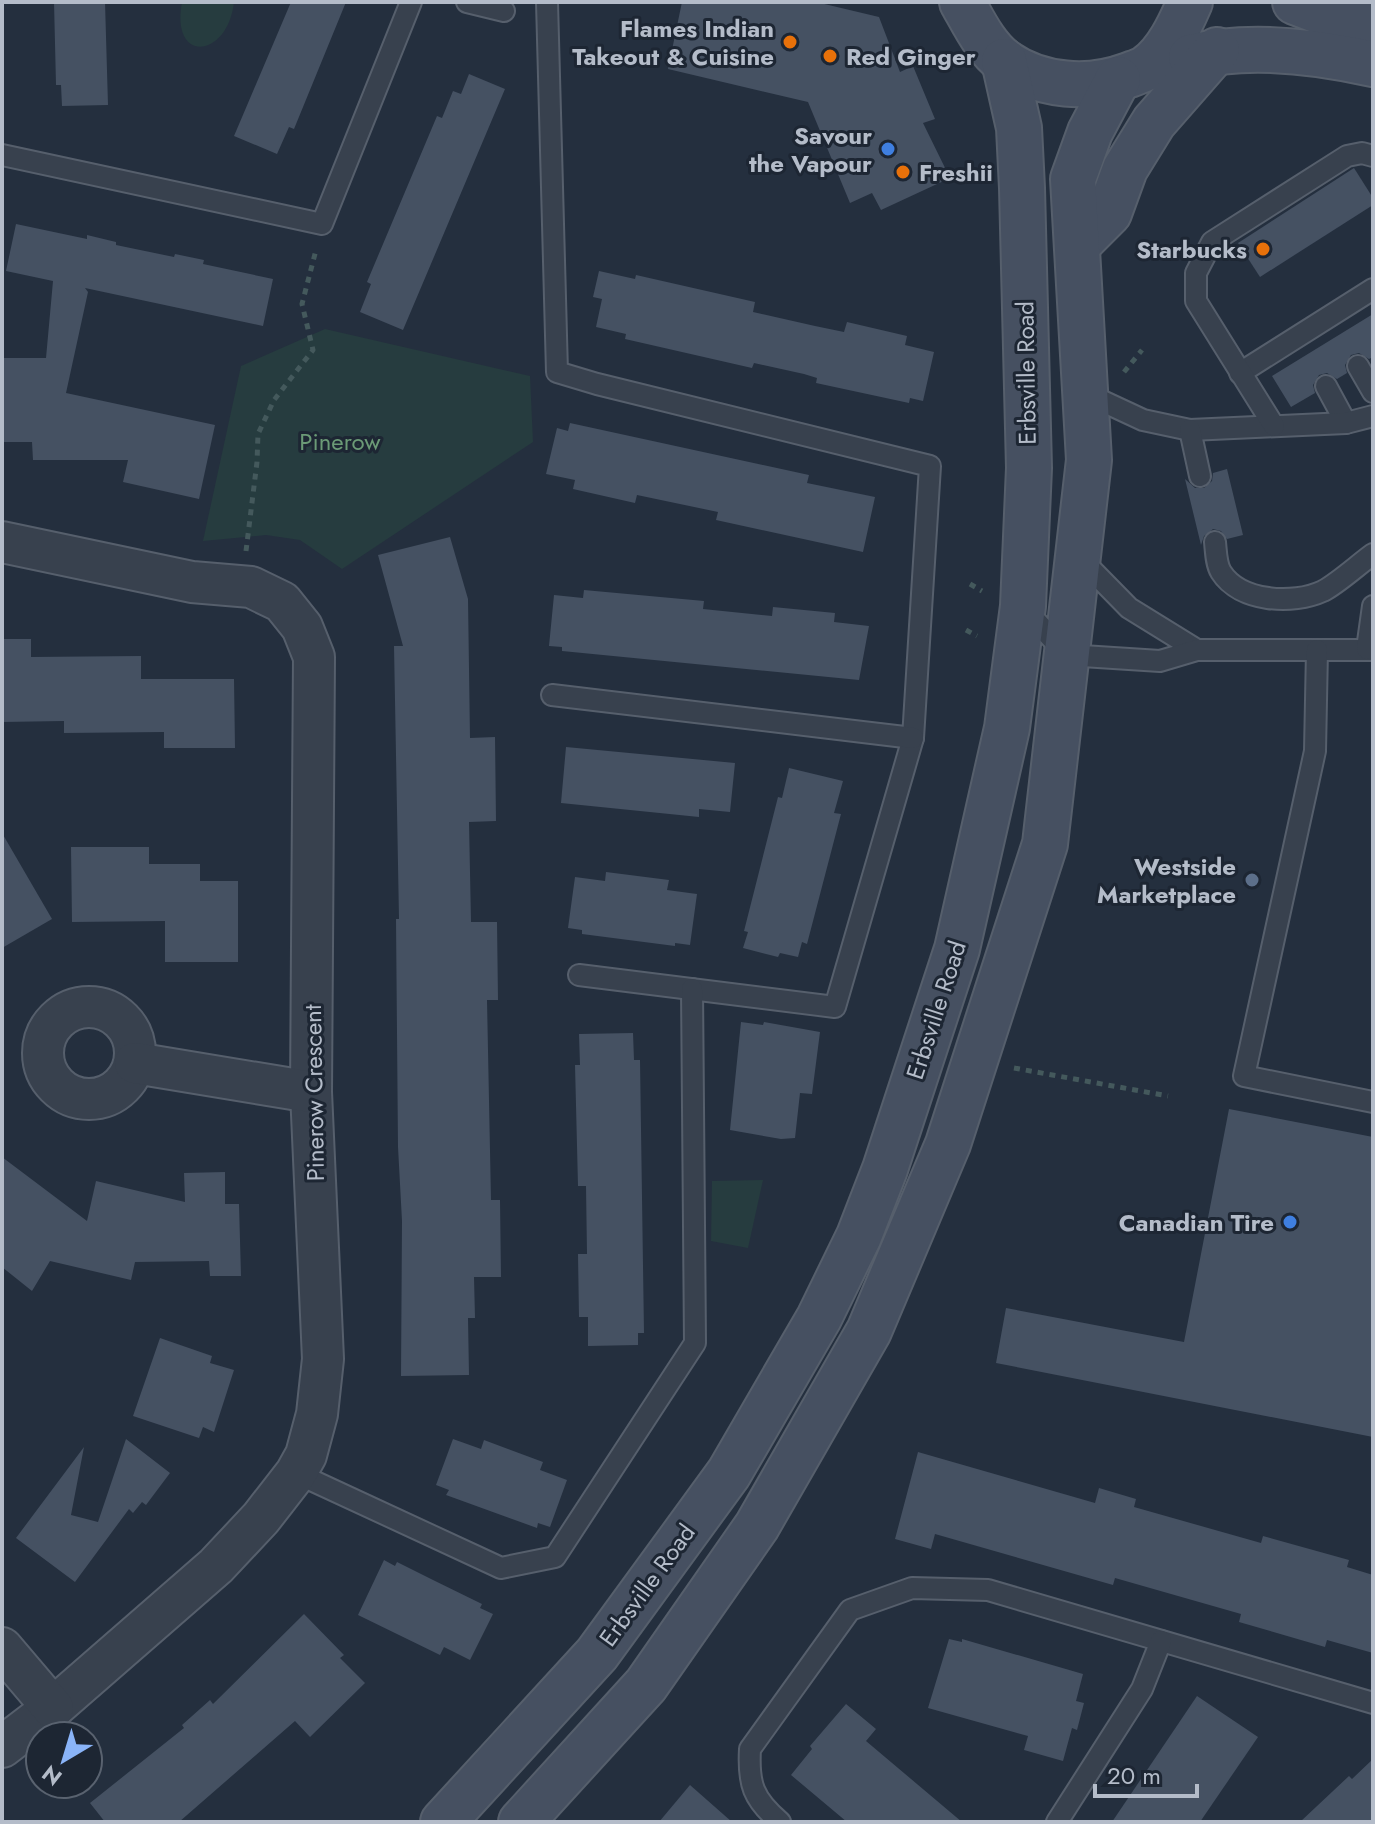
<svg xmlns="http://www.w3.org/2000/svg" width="1375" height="1824" font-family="Jost,sans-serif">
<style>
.green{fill:#263c3f}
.building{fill:#455162}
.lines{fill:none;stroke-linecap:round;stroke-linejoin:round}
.service-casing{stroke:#565f6c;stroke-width:24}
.minor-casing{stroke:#565f6c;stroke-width:44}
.secondary-casing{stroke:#565f6c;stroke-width:48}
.path{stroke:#44595c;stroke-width:5;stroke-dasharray:6 6;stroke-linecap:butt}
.service{stroke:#38414e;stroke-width:20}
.minor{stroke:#38414e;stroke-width:40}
.secondary{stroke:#465061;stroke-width:44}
.food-dot{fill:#e8710a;stroke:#1d2633;stroke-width:3}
.shop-dot{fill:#3f7fe0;stroke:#1d2633;stroke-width:3}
.service-dot{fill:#5c6f8a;stroke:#1d2633;stroke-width:3}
.labels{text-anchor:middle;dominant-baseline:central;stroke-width:6;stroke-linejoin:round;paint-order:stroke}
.poi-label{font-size:24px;font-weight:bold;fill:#b4bcc9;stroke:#1d2633;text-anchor:end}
.street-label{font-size:24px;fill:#b4bcc9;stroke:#1d2633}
.park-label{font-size:24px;fill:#6b9a76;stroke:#1d2633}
</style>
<rect width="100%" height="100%" fill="#242f3e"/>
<g class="green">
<path d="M182 2H234C228 58 170 65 182 2Z"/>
<path d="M325 329 530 376 533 442 342 569 300 540 266 535 203 541 241 366Z"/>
<path d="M763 1180 748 1248 711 1241 712 1181Z"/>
</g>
<g class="building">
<path d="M54 2H105L108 105 62 106 61 85H56Z"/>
<path d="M291 2H346L294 129 289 127 277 154 234 136Z"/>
<path d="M682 2H816L879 17 900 72 913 66 935 119 923 123 950 178 881 210 872 193 850 203 808 102 668 69Z"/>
<path d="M469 74 505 89 403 330 360 312 371 284 367 282 437 116 442 118 453 91 461 94Z"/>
<path d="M1354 168 1373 198V205L1260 277 1238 243Z"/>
<path d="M16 224 87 239V235L116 242V245L174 257 175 254 204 260 203 264 273 279 263 326 85 288 88 292 66 393 215 425 199 499 123 482 128 460H33L32 442H2V358H46L53 281 6 271Z"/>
<path d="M599 271 635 279 636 275 755 302 753 312 815 326 844 332 847 322 907 336 905 345 934 352 923 401 910 398 909 403 816 383 817 378 804 374 754 363 752 368 625 339 626 334 596 327 602 299 593 297Z"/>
<path d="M1373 314V357L1369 359 1359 353 1351 355 1345 365 1347 373 1337 379 1327 373 1319 375 1313 385 1315 393 1291 407 1272 376Z"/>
<path d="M570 423 809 475 807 483 875 497 863 552 716 520 718 512 637 495 635 503 573 489 575 480 546 474 557 428 568 431Z"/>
<path d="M1227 469 1243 535 1227 539 1221 531 1213 529 1204 536 1201 545 1185 479 1195 488H1204L1212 481 1213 473Z"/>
<path d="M450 537 468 599 470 738 495 737 496 821 469 822 471 922H497L498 1000H487L491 1200H500L501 1277H474L475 1318H468L469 1375 401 1376 402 1221 398 1147 396 919H399L394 646H403L378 555Z"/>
<path d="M584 590 704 601 703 609 772 616 773 607 835 613 834 622 869 626 859 680 562 651V647L549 646 554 595 583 598Z"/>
<path d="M2 639H31V657L141 656V679H234L235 748H164V732L64 733V721L2 722Z"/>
<path d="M566 747 735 763 730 812 699 809V817L561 803Z"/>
<path d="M789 768 843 781 834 813 841 814 807 944 802 942 798 957 780 953 778 957 743 948 748 932 744 931 778 797 782 798Z"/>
<path d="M2 833 52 919 2 948Z"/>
<path d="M71 847H149V864H200V881H238V962H165V921L72 922Z"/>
<path d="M606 872 669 880 667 890 697 894 690 945 675 943V946L582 934V930L568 928 575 877 605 881Z"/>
<path d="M741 1022 763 1025 764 1022 820 1032 812 1094 800 1093 795 1138 781 1139 730 1130Z"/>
<path d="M633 1033 634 1060H640L644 1333H638V1345L588 1346V1317H579L578 1254H587L586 1186H578L575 1065H580L579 1034Z"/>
<path d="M1229 1109 1373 1137V1437L996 1363 1006 1308 1184 1342Z"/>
<path d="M2 1157 87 1221 96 1181 185 1202 184 1173 225 1172V1204H239L241 1276H210L209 1261 135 1262 131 1280 50 1261 32 1291 2 1267Z"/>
<path d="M160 1338 212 1356 210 1363 234 1370 214 1432 203 1427 199 1438 133 1416Z"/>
<path d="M126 1439 170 1473 146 1505 142 1502 133 1513 129 1509 75 1582 16 1538 84 1447 71 1515 98 1522Z"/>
<path d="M453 1439 481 1449 484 1440 543 1462 540 1470 567 1480 550 1527 538 1523 537 1528 446 1495 449 1490 436 1485Z"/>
<path d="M918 1452 1095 1503 1099 1488 1136 1499 1134 1507 1261 1543 1263 1536 1349 1560 1347 1567 1373 1575V1653L1327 1640 1325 1647 1239 1622 1241 1614 1115 1578 1113 1585 935 1534 931 1549 895 1539Z"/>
<path d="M384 1560 395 1566 397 1562 431 1579 482 1604 480 1608 493 1614 470 1660 444 1647 440 1655 358 1615Z"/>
<path d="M304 1614 344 1655 340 1658 365 1683 310 1737 295 1721 179 1822H105L90 1803 184 1728 182 1725 210 1700 213 1704Z"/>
<path d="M949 1639 962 1642V1639L1083 1674 1076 1701 1084 1703 1077 1730 1072 1728 1063 1761 1024 1750 1028 1736 928 1708Z"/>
<path d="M1197 1696 1258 1737 1200 1822H1112Z"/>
<path d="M846 1704 876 1729 866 1741 962 1822H847L791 1775 812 1749 810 1746Z"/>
<path d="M1373 1759V1822H1300L1349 1776 1352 1779Z"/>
<path d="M690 1785 732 1822H659Z"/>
</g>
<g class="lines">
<g class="service-casing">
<g id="service">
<path d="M467 2 504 11"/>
<path d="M547 2 557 372 597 384 930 466 913 738 835 1007 579 975"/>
<path d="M2 155 322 224 411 2"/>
<path d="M1358 366 1373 392"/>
<path d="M1240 373 1373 289"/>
<path d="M1326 386 1346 423"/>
<path d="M1085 393 1143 420 1190 430 1346 423 1373 416"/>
<path d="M1274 426 1196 301V273L1212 242 1347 156 1362 153 1373 156"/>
<path d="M1190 430 1200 476"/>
<path d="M1215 542C1216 551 1216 564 1221 572 1240 602 1293 605 1323 591 1337 584 1359 564 1373 554"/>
<path d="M1079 557 1129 608 1197 650"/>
<path d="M1024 608 1067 655 1160 661 1197 650H1373"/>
<path d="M1367 649 1373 606"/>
<path d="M1317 650 1315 751 1244 1076 1373 1102"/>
<path d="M552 695 913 738"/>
<path d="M296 1473 501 1568 555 1557 695 1343 692 989"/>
<path d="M780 1822C753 1799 748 1784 750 1749L850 1610 912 1588 988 1590 1373 1703"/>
<path d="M1057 1822 1142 1689 1161 1641"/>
</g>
</g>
<g class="minor-casing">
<g id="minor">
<path d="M2 542 192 582 251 587 282 602 302 627 314 657 311 1092 323 1359 317 1414 306 1455 296 1473 261 1518 216 1566 53 1708 2 1747"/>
<circle cx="89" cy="1053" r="46"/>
<path d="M135 1063 311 1092"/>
<path d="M2 1648 53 1708"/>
</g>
</g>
<g class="secondary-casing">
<g id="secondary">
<path d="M962 2C974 23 985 47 1005 62 1041 87 1089 90 1129 75 1134 73 1141 71 1146 68 1167 54 1180 25 1190 2"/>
<path d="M1295 2 1329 15 1373 24"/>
<path d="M1191 57C1249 43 1315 51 1373 64"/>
<path d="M1077 245 1109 213 1125 169 1154 122 1217 50"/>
<path d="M443 1822 597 1654 729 1473 819 1318 859 1236 885 1169 957 949 1007 728 1023 606 1029 468 1022 188 1019 128 1004 61"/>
<path d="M521 1822 646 1685 757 1526 869 1331 948 1144 1045 844 1089 460 1073 179 1090 132 1118 79"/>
</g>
</g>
<g class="path">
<path d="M1124 372 1142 350"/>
<path d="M246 551 257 462 258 434 274 400 313 350 302 304 316 250"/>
<path d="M970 584 982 591"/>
<path d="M966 630 977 636"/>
<path d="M1014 1068 1168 1096"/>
</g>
<use href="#service" class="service"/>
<use href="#minor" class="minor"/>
<use href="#secondary" class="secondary"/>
</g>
<g class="food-dot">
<circle cx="790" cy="42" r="8"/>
<circle cx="830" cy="56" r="8"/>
<circle cx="903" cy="172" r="8"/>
<circle cx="1263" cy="249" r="8"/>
</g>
<g class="shop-dot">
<circle cx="888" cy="149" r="8"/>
<circle cx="1290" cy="1222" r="8"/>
</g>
<circle class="service-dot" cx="1252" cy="880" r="8"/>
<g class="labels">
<g class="poi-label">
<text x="774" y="28">Flames Indian<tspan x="774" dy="28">Takeout &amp; Cuisine</tspan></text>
<text x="846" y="56" text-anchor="start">Red Ginger</text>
<text x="872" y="135">Savour<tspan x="872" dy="28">the Vapour</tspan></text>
<text x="919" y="172" text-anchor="start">Freshii</text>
<text x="1247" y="249">Starbucks</text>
<text x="1236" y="866">Westside<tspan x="1236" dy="28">Marketplace</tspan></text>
<text x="1274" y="1222">Canadian Tire</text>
</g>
<g class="street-label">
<text transform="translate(1026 373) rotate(-91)">Erbsville Road</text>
<text transform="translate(936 1010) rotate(-72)">Erbsville Road</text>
<text transform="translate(314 1093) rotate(-91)">Pinerow Crescent</text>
<text transform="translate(647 1585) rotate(-54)">Erbsville Road</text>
</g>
<g class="park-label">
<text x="340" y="441">Pinerow</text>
</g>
</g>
<rect width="1375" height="1824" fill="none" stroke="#b4bcc9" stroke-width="8"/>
<g transform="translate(64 1760) rotate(218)"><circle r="38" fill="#1d2633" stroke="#59626f" stroke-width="2"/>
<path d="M0-6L14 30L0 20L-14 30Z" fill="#8ab4f8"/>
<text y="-12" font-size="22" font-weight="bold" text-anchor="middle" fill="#b4bcc9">N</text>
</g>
<path d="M1095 1784v12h102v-12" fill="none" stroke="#b4bcc9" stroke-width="4"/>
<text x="1107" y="1784" font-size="24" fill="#b4bcc9" stroke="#1d2633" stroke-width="6" paint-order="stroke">20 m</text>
</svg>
